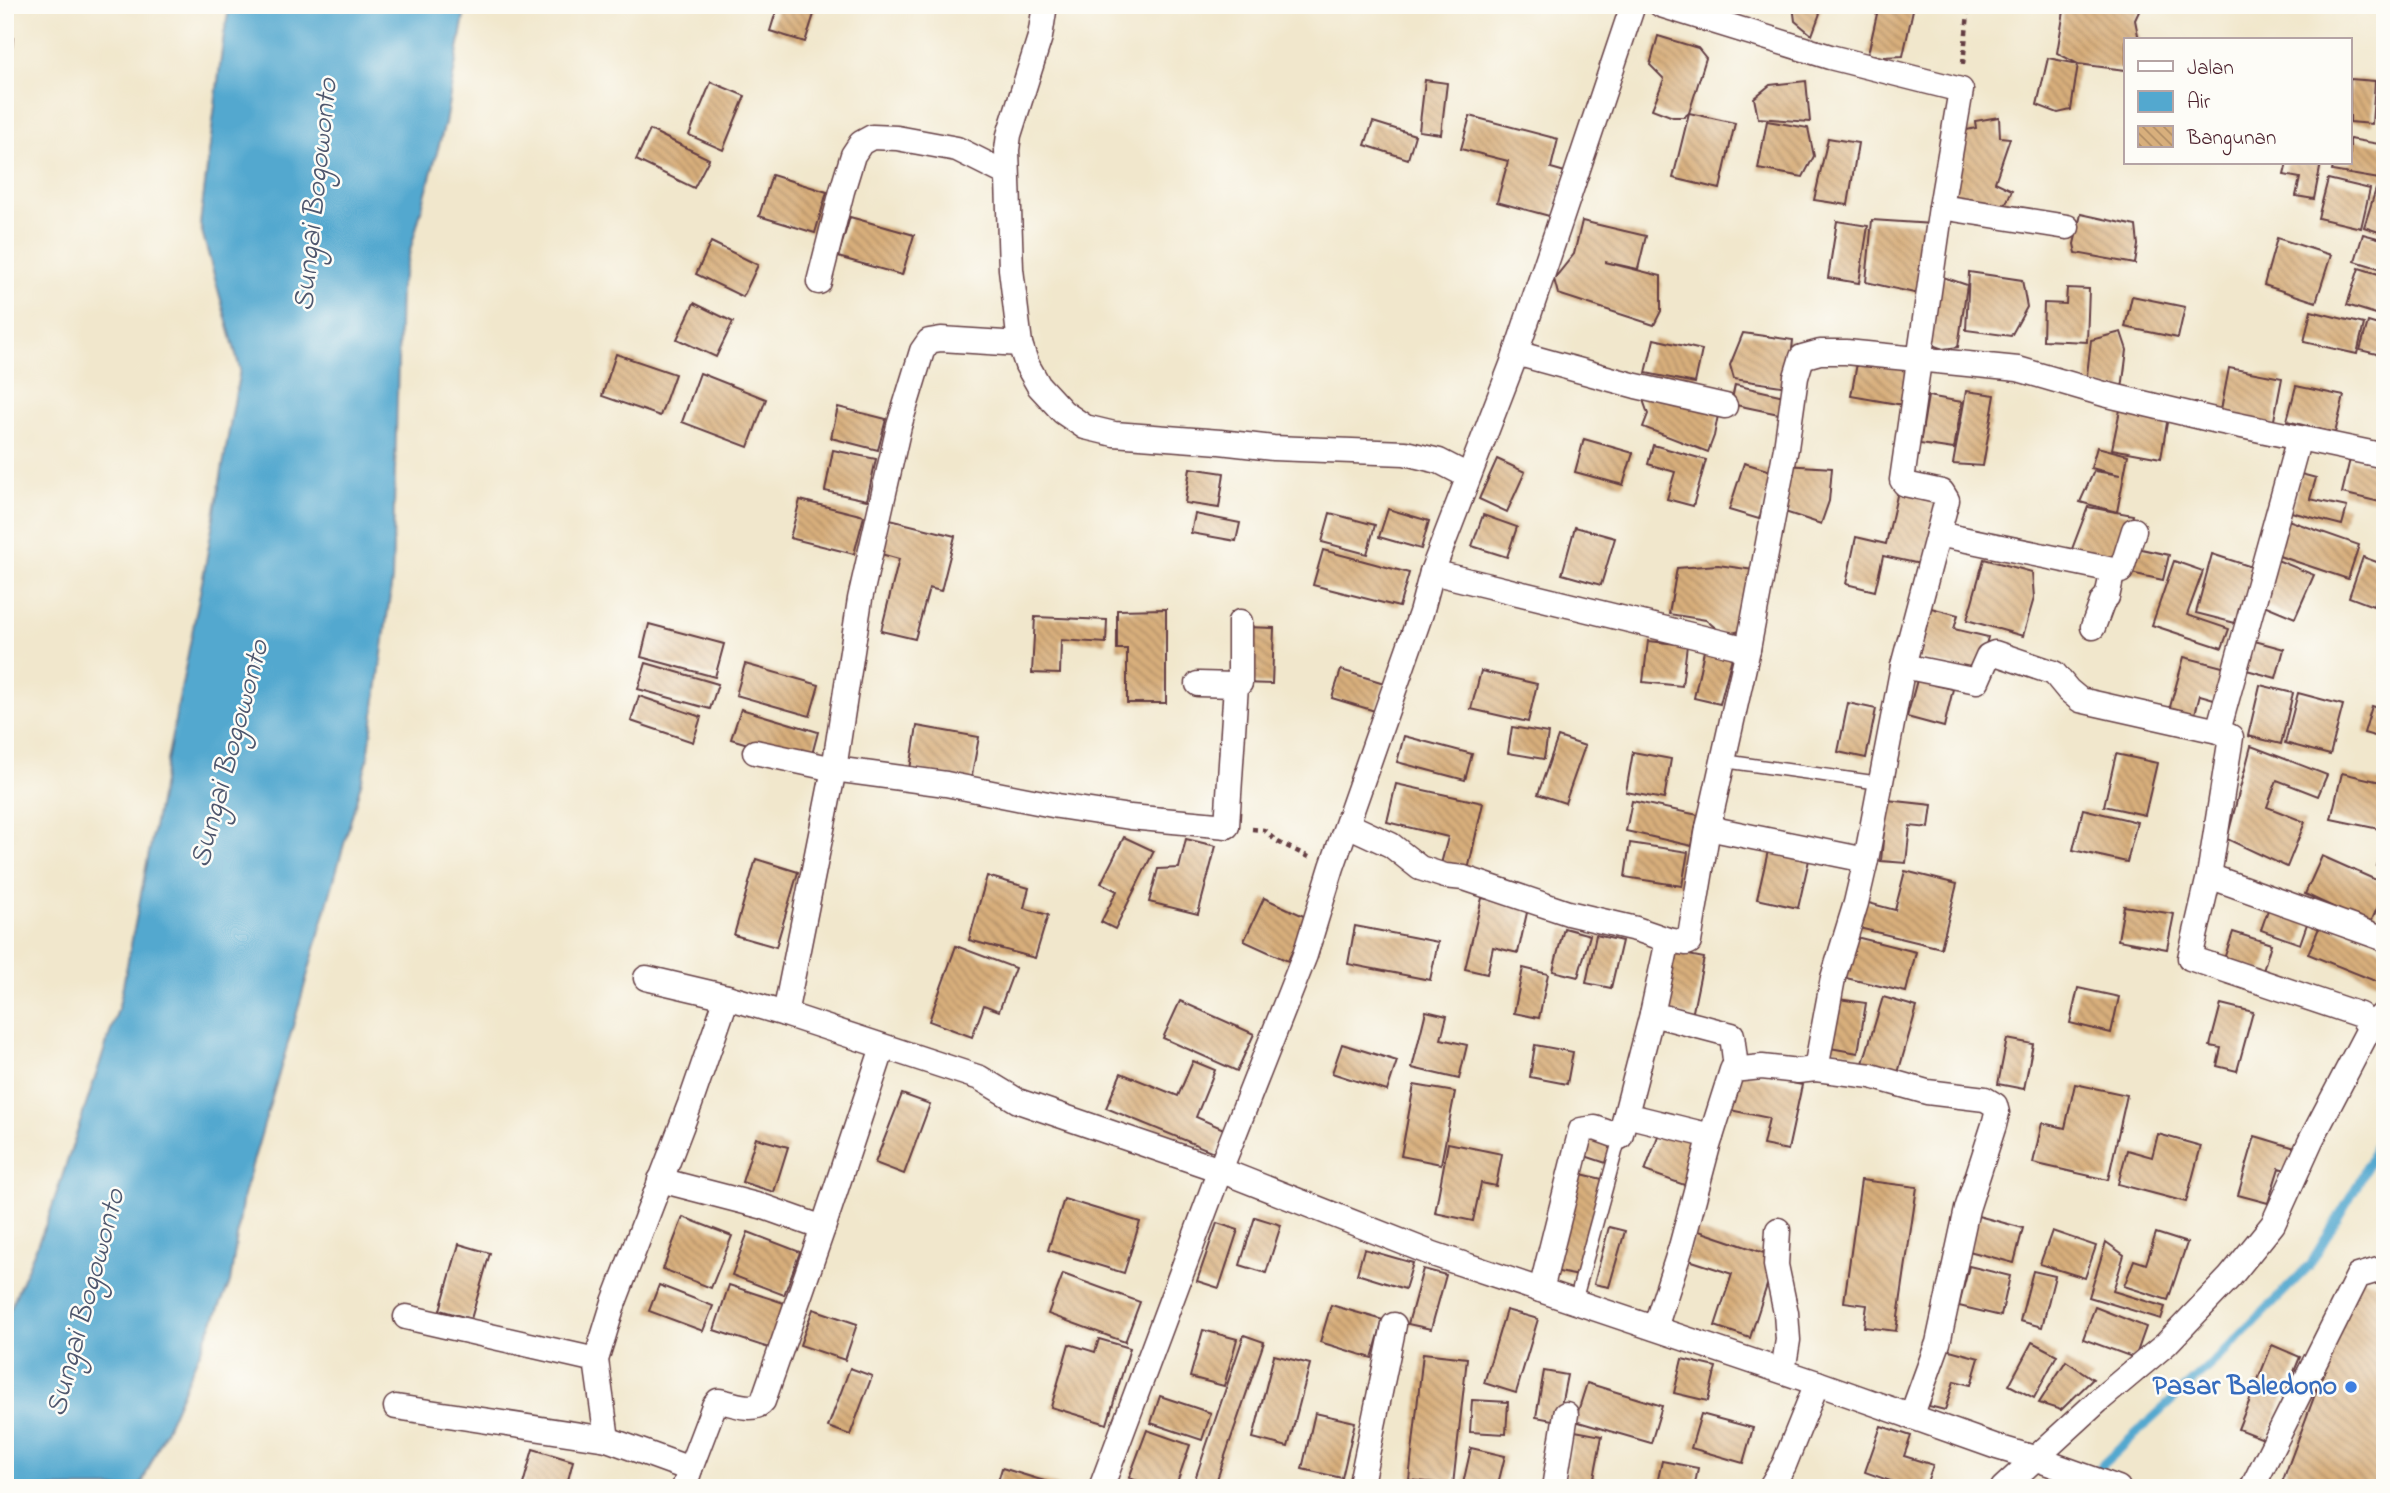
<svg xmlns="http://www.w3.org/2000/svg" width="2390" height="1493" font-family="'Indie Flower',sans-serif">
<style>
.water{fill:#53a8cf;stroke:#4e647d;stroke-width:2}
.lines{fill:none;stroke-linecap:round;stroke-linejoin:round}
.stream{stroke:#53a8cf;stroke-width:9}
.building{fill:url(#building-back-hatch)}
.lane-casing{stroke:#633d43;stroke-width:15}
.street-casing{stroke:#633d43;stroke-width:27}
.path{stroke:#633d43;stroke-width:4.5;stroke-dasharray:5 5;stroke-linecap:butt}
.lane{stroke:#fff;stroke-width:12}
.street{stroke:#fff;stroke-width:24}
.shop-dot{fill:#3f7fe0;stroke:#fdfcf7;stroke-width:2.5}
.labels{text-anchor:middle;dominant-baseline:central;stroke-width:5;stroke-linejoin:round;paint-order:stroke}
.shop-label{font-size:28px;font-weight:bold;fill:#366cbe;stroke:#fdfcf7;text-anchor:end}
.water-label{font-size:30px;font-style:italic;fill:#4e566d;stroke:#fdfcf7}
</style>
<defs>
<pattern id="building-back-hatch" width="6" height="6" patternUnits="userSpaceOnUse" patternTransform="scale(1.75)"><rect width="6" height="6" fill="#d8af7c"/><path d="M-1 5l2 2M0 0l6 6M5-1l2 2" fill="none" stroke="#b18e66"/></pattern>
</defs>
<rect width="100%" height="100%" fill="#fdfcf7"/>
<filter id="ink" filterUnits="userSpaceOnUse"><feTurbulence type="fractalNoise" baseFrequency=".0143" numOctaves="2"/><feDisplacementMap in="SourceGraphic" scale="14" xChannelSelector="R" yChannelSelector="G"/><feConvolveMatrix kernelMatrix="1 2 1 2 8 2 1 2 1" color-interpolation-filters="sRGB"/></filter>
<filter id="wash" filterUnits="userSpaceOnUse"><feTurbulence type="fractalNoise" baseFrequency=".00686" numOctaves="4" result="noise"/><feDisplacementMap in="SourceGraphic" scale="28" xChannelSelector="R" yChannelSelector="G"/><feGaussianBlur stdDeviation="1.57" result="paint"/><feColorMatrix in="noise" values="0 0 0 0 0 0 0 0 0 0 0 0 0 0 0 0 0 1.4 0 .05"/><feComposite in="paint" operator="in"/></filter>
<g filter="url(#wash)">
<rect width="100%" height="100%" fill="#f1e7cc"/>
<path class="water" d="M230 5H466L445 123 400 288 392 580 368 758 298 1009 243 1196 230 1283 140 1488H5V1321L48 1219 119 1006 205 567 240 369 200 224 224 34Z"/>
<g class="lines">
<path class="stream" d="M2077 1488 2222 1354 2309 1266 2359 1182 2385 1129"/>
</g>
<g id="blocks">
<g class="building">
<path d="M778 5H817L805 42 770 31Z"/>
<path d="M1793 5H1823L1812 35 1795 21Z"/>
<path d="M1879 5H1914L1903 56 1882 57 1868 54Z"/>
<path d="M2065 5H2142L2135 20 2139 40H2126V70L2078 64 2057 53Z"/>
<path d="M2339 5H2377V9L2339 10Z"/>
<path d="M1658 36 1698 48 1706 58 1689 113 1684 117H1673L1652 109 1664 79 1650 65Z"/>
<path d="M5 37 13 38 9 76H5Z"/>
<path d="M2048 58 2078 64 2071 110 2058 113 2037 105Z"/>
<path d="M2350 79 2375 81 2372 124 2350 122Z"/>
<path d="M1425 80 1447 83 1441 134 1419 131Z"/>
<path d="M1806 81 1810 122 1758 118 1754 98 1770 85Z"/>
<path d="M711 82 745 96 723 150 689 135Z"/>
<path d="M1689 113 1735 123 1720 189 1673 178Z"/>
<path d="M1470 116 1558 139 1551 168 1565 172 1553 217 1497 202 1508 161 1461 149Z"/>
<path d="M1999 117 2000 137 2010 138 1995 182 2012 190 2004 208 1949 197 1962 131 1976 128 1975 121Z"/>
<path d="M1767 121 1808 128 1814 156 1803 177 1758 169Z"/>
<path d="M1373 122 1415 135 1408 159 1365 145Z"/>
<path d="M650 130 709 159 694 188 636 160Z"/>
<path d="M1828 138 1858 143 1848 205 1814 200Z"/>
<path d="M2350 139 2385 145V180L2332 171 2334 163H2350Z"/>
<path d="M2287 163H2321L2314 199 2296 196 2300 178 2284 175Z"/>
<path d="M772 175 827 192 815 233 759 216Z"/>
<path d="M2328 179 2370 189 2361 228 2318 218Z"/>
<path d="M2376 189 2385 192V234L2364 227Z"/>
<path d="M2081 214 2136 226 2138 245 2135 264 2076 253 2074 244Z"/>
<path d="M850 217 914 235 902 275 838 257Z"/>
<path d="M1872 220 1932 224 1923 295 1866 282Z"/>
<path d="M1582 221 1646 236 1638 269 1605 262 1661 276V311L1654 325 1558 294 1554 279 1574 254Z"/>
<path d="M1837 221 1868 226 1859 283 1828 278Z"/>
<path d="M2363 234 2385 240V270L2355 261Z"/>
<path d="M2277 238 2331 255 2316 302 2264 285Z"/>
<path d="M711 242 758 265 743 297 696 274Z"/>
<path d="M2359 268 2385 276V286L2376 314 2347 305Z"/>
<path d="M1969 272 2022 280 2027 307 2011 336 1966 330Z"/>
<path d="M1934 274 1967 285 1958 347 1943 349 1924 342Z"/>
<path d="M2067 288 2089 289 2087 342 2043 340 2044 303 2066 304Z"/>
<path d="M2132 296 2185 307 2178 338 2125 327Z"/>
<path d="M694 303 733 322 716 357 677 339Z"/>
<path d="M2311 311 2364 324 2357 354 2304 342Z"/>
<path d="M2368 322 2385 327V356L2360 350Z"/>
<path d="M2121 332 2127 350 2122 389 2086 384 2091 340Z"/>
<path d="M1743 333 1793 340 1788 387 1734 379 1730 365Z"/>
<path d="M1654 339 1702 350 1695 383 1646 373Z"/>
<path d="M616 354 675 374 660 416 602 396Z"/>
<path d="M1858 358 1909 367 1903 405 1851 396Z"/>
<path d="M2229 368 2282 378 2273 425 2220 415Z"/>
<path d="M700 373 766 399 748 447 682 422Z"/>
<path d="M1735 385 1784 396 1779 414 1731 404Z"/>
<path d="M2296 386 2344 396 2335 433 2287 421Z"/>
<path d="M1966 391 1995 395 1983 466 1953 464Z"/>
<path d="M1928 396 1962 402 1954 449 1920 444Z"/>
<path d="M1642 397 1720 405 1714 436 1708 452 1643 427 1648 414Z"/>
<path d="M838 407 886 419 878 450 831 438Z"/>
<path d="M2120 410 2168 417 2161 458 2112 449Z"/>
<path d="M1584 439 1633 453 1623 485 1575 472Z"/>
<path d="M1653 445 1706 460 1693 506 1667 499 1675 472 1648 464Z"/>
<path d="M2097 447 2128 455 2117 512 2080 502 2094 471 2120 475 2091 468Z"/>
<path d="M833 450 876 459 867 500 825 491Z"/>
<path d="M1497 459 1525 472 1507 512 1479 499Z"/>
<path d="M2350 459 2385 467V481L2380 502 2342 493Z"/>
<path d="M1744 463 1774 472 1759 519 1729 510Z"/>
<path d="M1785 465 1832 468 1829 501 1821 524 1782 511Z"/>
<path d="M1190 468 1224 473 1219 508 1185 503Z"/>
<path d="M2301 474 2316 478 2310 499 2347 507 2342 525 2291 512Z"/>
<path d="M1898 491 1939 500 1925 565 1883 556 1875 591 1846 584 1856 537 1886 544Z"/>
<path d="M800 500 864 516 854 554 790 538Z"/>
<path d="M2088 507 2133 515 2121 561 2072 549Z"/>
<path d="M1388 509 1429 521 1421 549 1379 537Z"/>
<path d="M1330 513 1375 525 1367 554 1322 542Z"/>
<path d="M1195 514 1240 523 1236 541 1191 533Z"/>
<path d="M1483 515 1517 527 1507 557 1472 546Z"/>
<path d="M2285 519 2359 545 2348 579 2273 554Z"/>
<path d="M890 520 955 536 941 591 929 588 915 639 881 631 899 559 881 554Z"/>
<path d="M1575 527 1615 538 1601 585 1562 574Z"/>
<path d="M2137 548 2169 555 2163 580 2131 573Z"/>
<path d="M1323 550 1409 573 1399 607 1313 585Z"/>
<path d="M2212 554 2255 568 2239 624 2196 613Z"/>
<path d="M2363 557 2385 565V575L2373 606 2349 597Z"/>
<path d="M1984 559 2032 572 2034 598 2023 636 1967 620Z"/>
<path d="M2277 560 2314 575 2295 618 2259 603Z"/>
<path d="M2174 561 2203 571 2187 615 2229 629 2222 648 2152 625Z"/>
<path d="M1718 565 1754 570 1740 631 1724 635 1706 620 1669 614 1677 568Z"/>
<path d="M1931 608 1958 615 1954 629 1988 637 1979 672 1918 658Z"/>
<path d="M1166 609V703H1127V649H1117V610Z"/>
<path d="M1035 617 1107 620 1106 643 1061 640 1060 674 1032 673Z"/>
<path d="M649 624 724 644 715 677 641 657Z"/>
<path d="M1245 627 1274 628 1272 684 1243 683Z"/>
<path d="M2251 640 2284 649 2276 678 2243 669Z"/>
<path d="M1648 641 1687 645 1682 686 1643 682Z"/>
<path d="M1705 646 1733 653 1720 704 1694 698Z"/>
<path d="M2184 657 2230 669 2221 701 2200 695 2193 721 2168 714Z"/>
<path d="M646 663 718 684 710 709 638 689Z"/>
<path d="M745 664 819 685 810 716 736 695Z"/>
<path d="M1341 670 1384 683 1375 711 1332 698Z"/>
<path d="M1481 671 1537 684 1528 722 1471 709Z"/>
<path d="M1917 680 1953 689 1944 727 1907 717Z"/>
<path d="M2260 685 2293 693 2281 744 2248 736Z"/>
<path d="M2298 693 2343 705 2330 755 2285 743Z"/>
<path d="M639 696 701 717 693 742 631 721Z"/>
<path d="M1848 703 1876 709 1866 758 1838 752Z"/>
<path d="M2372 706 2385 710V739L2364 733Z"/>
<path d="M741 709 818 732 810 762 731 739Z"/>
<path d="M917 726 979 737 971 780 910 769Z"/>
<path d="M1512 727 1548 733 1544 759 1508 753Z"/>
<path d="M1404 736 1472 754 1465 780 1397 762Z"/>
<path d="M1558 737 1585 746 1565 803 1538 794Z"/>
<path d="M2251 746 2327 775 2318 796 2277 780 2267 807 2305 822 2287 867 2227 839Z"/>
<path d="M1633 752 1671 759 1664 799 1626 792Z"/>
<path d="M2116 754 2157 763 2145 815 2104 806Z"/>
<path d="M2342 773 2385 783 2384 830 2331 819Z"/>
<path d="M1396 784 1483 803 1468 870 1441 864 1448 837 1387 822Z"/>
<path d="M1887 800 1932 805 1929 828 1910 826 1906 863 1881 861Z"/>
<path d="M1632 801 1698 815 1692 846 1626 831Z"/>
<path d="M2083 809 2137 822 2127 862 2073 850Z"/>
<path d="M1124 837 1154 851 1115 929 1101 922 1117 891 1101 883Z"/>
<path d="M1186 839 1216 846 1198 914 1149 902 1158 869 1179 868Z"/>
<path d="M1630 843 1688 852 1682 886 1625 877Z"/>
<path d="M2384 846 2385 847V869L2377 866Z"/>
<path d="M1768 851 1809 860 1798 908 1757 899Z"/>
<path d="M2322 856 2385 884V891L2370 924 2305 894Z"/>
<path d="M756 859 798 872 776 947 734 935Z"/>
<path d="M1905 871 1957 884 1941 948 1859 928 1865 902 1895 910Z"/>
<path d="M987 876 1029 888 1024 908 1048 915 1035 958 969 940Z"/>
<path d="M1264 898 1308 918 1288 961 1244 941Z"/>
<path d="M1482 898 1528 908 1518 953 1493 947 1487 974 1465 969Z"/>
<path d="M2124 906 2174 914 2167 949 2118 940Z"/>
<path d="M2269 907 2308 921 2300 944 2261 930Z"/>
<path d="M2321 923 2385 950V985L2308 954Z"/>
<path d="M1355 926 1438 942 1430 980 1348 964Z"/>
<path d="M1564 928 1590 935 1578 977 1553 971Z"/>
<path d="M2233 932 2271 944 2263 971 2224 959Z"/>
<path d="M1596 935 1622 941 1611 988 1586 983Z"/>
<path d="M1856 937 1916 952 1906 992 1846 978Z"/>
<path d="M956 946 1015 968 999 1011 984 1005 972 1037 929 1021Z"/>
<path d="M1673 952 1704 958 1692 1016 1661 1010Z"/>
<path d="M1523 968 1548 974 1539 1018 1514 1013Z"/>
<path d="M2078 988 2119 997 2111 1033 2070 1023Z"/>
<path d="M1883 997 1917 1007 1898 1073 1863 1063Z"/>
<path d="M1838 999 1866 1003 1858 1053 1830 1048Z"/>
<path d="M1180 1001 1254 1034 1237 1071 1163 1038Z"/>
<path d="M2221 1004 2253 1012 2237 1071 2217 1066 2221 1048 2210 1046Z"/>
<path d="M1426 1011 1447 1016 1441 1039 1467 1045 1459 1079 1412 1068Z"/>
<path d="M2007 1039 2033 1044 2024 1089 1998 1084Z"/>
<path d="M1342 1044 1397 1061 1387 1091 1332 1073Z"/>
<path d="M1535 1045 1573 1052 1567 1084 1530 1077Z"/>
<path d="M1193 1061 1215 1070 1196 1117 1226 1130 1216 1153 1106 1108 1121 1073 1178 1096Z"/>
<path d="M1738 1072 1802 1085 1788 1150 1763 1145 1769 1118 1730 1110Z"/>
<path d="M2075 1084 2127 1095 2108 1180 2033 1163 2042 1123 2065 1128Z"/>
<path d="M1414 1085 1455 1092 1441 1164 1401 1156Z"/>
<path d="M902 1094 930 1104 904 1174 875 1163Z"/>
<path d="M1661 1128 1706 1144 1690 1187 1645 1171Z"/>
<path d="M1586 1133 1613 1142 1606 1163 1579 1154Z"/>
<path d="M2158 1134 2201 1146 2186 1202 2118 1184 2127 1150 2152 1157Z"/>
<path d="M2255 1136 2295 1148 2289 1171 2279 1168 2268 1203 2238 1195Z"/>
<path d="M756 1138 788 1147 774 1192 742 1182Z"/>
<path d="M1448 1143 1502 1154 1496 1186 1481 1183 1473 1221 1435 1213Z"/>
<path d="M1577 1173 1602 1179 1579 1276 1554 1271Z"/>
<path d="M1861 1180 1917 1187 1896 1331 1864 1327 1867 1305 1844 1302Z"/>
<path d="M1064 1199 1140 1222 1124 1273 1048 1250Z"/>
<path d="M1978 1216 2023 1228 2014 1263 1969 1251Z"/>
<path d="M683 1217 732 1236 711 1288 663 1269Z"/>
<path d="M1255 1217 1281 1225 1266 1273 1240 1265Z"/>
<path d="M1217 1223 1238 1230 1219 1288 1197 1281Z"/>
<path d="M1609 1227 1625 1231 1609 1287 1594 1284Z"/>
<path d="M1696 1230 1776 1257 1750 1338 1715 1326 1732 1274 1686 1259Z"/>
<path d="M2052 1231 2096 1246 2085 1278 2040 1264Z"/>
<path d="M748 1232 800 1252 784 1295 732 1275Z"/>
<path d="M2156 1233 2187 1243 2168 1300 2124 1286 2134 1260 2146 1264Z"/>
<path d="M2106 1242 2124 1255 2113 1291 2165 1307 2161 1319 2089 1297Z"/>
<path d="M459 1244 490 1253 471 1319 440 1310Z"/>
<path d="M1364 1249 1413 1263 1405 1289 1357 1274Z"/>
<path d="M1969 1266 2010 1276 2001 1316 1959 1306Z"/>
<path d="M1423 1269 1446 1275 1431 1329 1408 1324Z"/>
<path d="M2033 1271 2055 1276 2042 1327 2020 1321Z"/>
<path d="M1063 1274 1140 1302 1125 1342 1048 1314Z"/>
<path d="M2359 1277 2385 1286V1488H2280Z"/>
<path d="M659 1285 713 1306 703 1331 649 1311Z"/>
<path d="M729 1285 790 1305 775 1350 714 1330Z"/>
<path d="M1331 1305 1383 1320 1372 1358 1320 1342Z"/>
<path d="M2095 1307 2146 1327 2135 1358 2083 1339Z"/>
<path d="M813 1309 857 1324 845 1360 800 1345Z"/>
<path d="M1506 1310 1538 1319 1516 1393 1484 1383Z"/>
<path d="M1203 1330 1237 1339 1224 1386 1190 1377Z"/>
<path d="M1244 1335 1264 1342 1214 1488H1192Z"/>
<path d="M1099 1339 1130 1348 1107 1424 1051 1407 1069 1344 1095 1352Z"/>
<path d="M2032 1342 2057 1355 2034 1398 2009 1385Z"/>
<path d="M2272 1345 2300 1357 2266 1440 2238 1429Z"/>
<path d="M1946 1349 1979 1358 1971 1385 1954 1381 1945 1410 1929 1406Z"/>
<path d="M1423 1353 1467 1358 1453 1485 1409 1480Z"/>
<path d="M1274 1355 1310 1364 1288 1447 1253 1438Z"/>
<path d="M1682 1359 1716 1367 1708 1401 1674 1393Z"/>
<path d="M2066 1361 2093 1379 2061 1410 2039 1403Z"/>
<path d="M850 1368 872 1376 850 1435 828 1427Z"/>
<path d="M1544 1371 1567 1375 1558 1421 1536 1417Z"/>
<path d="M1587 1383 1662 1406 1651 1443 1575 1421Z"/>
<path d="M1160 1396 1211 1413 1202 1440 1151 1423Z"/>
<path d="M1472 1400 1508 1402 1506 1434 1470 1432Z"/>
<path d="M1315 1413 1355 1422 1342 1478 1302 1469Z"/>
<path d="M1701 1414 1753 1428 1743 1463 1691 1448Z"/>
<path d="M1881 1426 1911 1436 1904 1456 1933 1465 1925 1488H1910L1865 1472Z"/>
<path d="M1147 1430 1190 1445 1175 1488H1158L1129 1478Z"/>
<path d="M1575 1431 1602 1436 1592 1488H1564Z"/>
<path d="M1471 1448 1505 1456 1497 1488H1462Z"/>
<path d="M533 1449 573 1461 566 1488H522Z"/>
<path d="M1662 1461 1698 1468 1695 1484 1709 1488H1656Z"/>
<path d="M1002 1468 1064 1487V1488H996Z"/>
</g>
</g>
</g>
<g filter="url(#ink)">
<use href="#blocks" fill-opacity="0" stroke="#633d43" stroke-width="2"/>
<g class="lines">
<g class="lane-casing">
<g id="lane">
<path d="M1724 761 1880 783"/>
<path d="M1575 1302 1620 1137"/>
</g>
</g>
<g class="street-casing">
<g id="street">
<path d="M1661 5 1830 57 1961 90 1941 207 2067 227"/>
<path d="M819 282 842 191 853 155 861 143 872 137 897 138 957 149 1007 174"/>
<path d="M1020 344 1011 269 1007 150 1009 135 1040 37 1045 5"/>
<path d="M1516 353 1636 386 1725 406"/>
<path d="M1938 534 2113 570 2107 597 2103 600 2093 627"/>
<path d="M2113 570 2121 571 2134 530"/>
<path d="M1432 572 1748 649"/>
<path d="M1903 666 1977 681 1988 656 1995 653 2054 673 2068 690 2080 700 2218 731 2231 737 2209 876 2190 958 2360 1015 2370 1027"/>
<path d="M1198 684 1236 685"/>
<path d="M2218 731 2299 438"/>
<path d="M755 752 834 769 946 784 1058 806 1130 817 1227 826 1236 685 1240 683V622"/>
<path d="M1348 825 1391 845 1420 868 1445 876 1464 878 1568 913 1636 929 1668 940 1686 943 1689 942 1708 828 1748 649 1786 448 1796 377 1802 357 1820 352H1846L2018 369 2104 394 2218 421 2385 456"/>
<path d="M1708 828 1866 860"/>
<path d="M2209 876 2385 939"/>
<path d="M646 978 727 997"/>
<path d="M785 1014 834 769 860 599 899 426 922 351 929 341 941 339 1020 344 1027 365 1039 386 1063 412 1085 427 1114 434 1220 442 1273 448 1405 453 1439 461 1468 476"/>
<path d="M1652 1014 1732 1035 1736 1068"/>
<path d="M1816 1069 1833 978 1856 903 1866 860 1903 666 1947 500 1942 492 1905 484 1902 480 1941 207"/>
<path d="M1626 1115 1711 1136"/>
<path d="M660 1180 764 1207 823 1228 883 1047"/>
<path d="M1778 1230 1776 1265 1786 1313 1788 1340 1783 1371"/>
<path d="M1541 1290 1581 1130 1595 1128 1620 1137 1652 1014 1668 940"/>
<path d="M406 1317 596 1360"/>
<path d="M1655 1328 1681 1247 1708 1146 1732 1070 1762 1067 1798 1071 1816 1069 1871 1076 1927 1092 1985 1099 1995 1105 1997 1113 1994 1125 1967 1209 1938 1343 1911 1417"/>
<path d="M396 1407 607 1439 690 1469 684 1488"/>
<path d="M607 1439 596 1360 614 1302 690 1104 727 997 785 1014 980 1078 1018 1101 1220 1170 1433 1254 1817 1383 1997 1447 2034 1458 2118 1488"/>
<path d="M690 1469 714 1406 718 1401C732 1402 753 1414 763 1401L823 1228"/>
<path d="M1101 1488 1220 1170 1305 955 1332 867 1421 613 1432 572 1513 362 1633 5"/>
<path d="M1360 1488 1394 1325"/>
<path d="M1554 1488 1566 1414"/>
<path d="M1770 1488 1784 1465 1817 1383"/>
<path d="M2003 1488 2098 1401 2166 1344 2230 1277 2273 1224 2311 1140 2370 1027 2385 1012"/>
<path d="M2252 1488 2358 1276 2385 1268"/>
</g>
</g>
<g class="path">
<path d="M1963 64 1968 13 1966 5"/>
<path d="M1252 829 1264 830 1276 841 1309 857"/>
</g>
<use href="#lane" class="lane"/>
<use href="#street" class="street"/>
</g>
</g>
<circle class="shop-dot" cx="2351" cy="1387" r="7"/>
<g class="labels">
<g class="shop-label">
<text x="2337" y="1387">Pasar Baledono</text>
</g>
<g class="water-label">
<text transform="translate(317 195) rotate(-84)">Sungai Bogowonto</text>
<text transform="translate(231 754) rotate(-75)">Sungai Bogowonto</text>
<text transform="translate(87 1303) rotate(-75)">Sungai Bogowonto</text>
</g>
</g>
<rect width="2390" height="1493" fill="none" stroke="#fdfcf7" stroke-width="28"/>
<rect x="2124" y="38" width="228" height="126" fill="#fdfcf7" stroke="#b5a4a5" stroke-width="2"/>
<rect x="2138" y="61" width="35" height="10" fill="#ffffff" stroke="#b5a4a5" stroke-width="2"/>
<text x="2187" y="74" font-size="21" fill="#4a1f2b">Jalan</text>
<rect x="2138" y="91" width="35" height="21" fill="#53a8cf" stroke="#b5a4a5" stroke-width="2"/>
<text x="2187" y="108" font-size="21" fill="#4a1f2b">Air</text>
<rect x="2138" y="126" width="35" height="21" fill="url(#building-back-hatch)" stroke="#b5a4a5" stroke-width="2"/>
<text x="2187" y="144" font-size="21" fill="#4a1f2b">Bangunan</text>
</svg>
